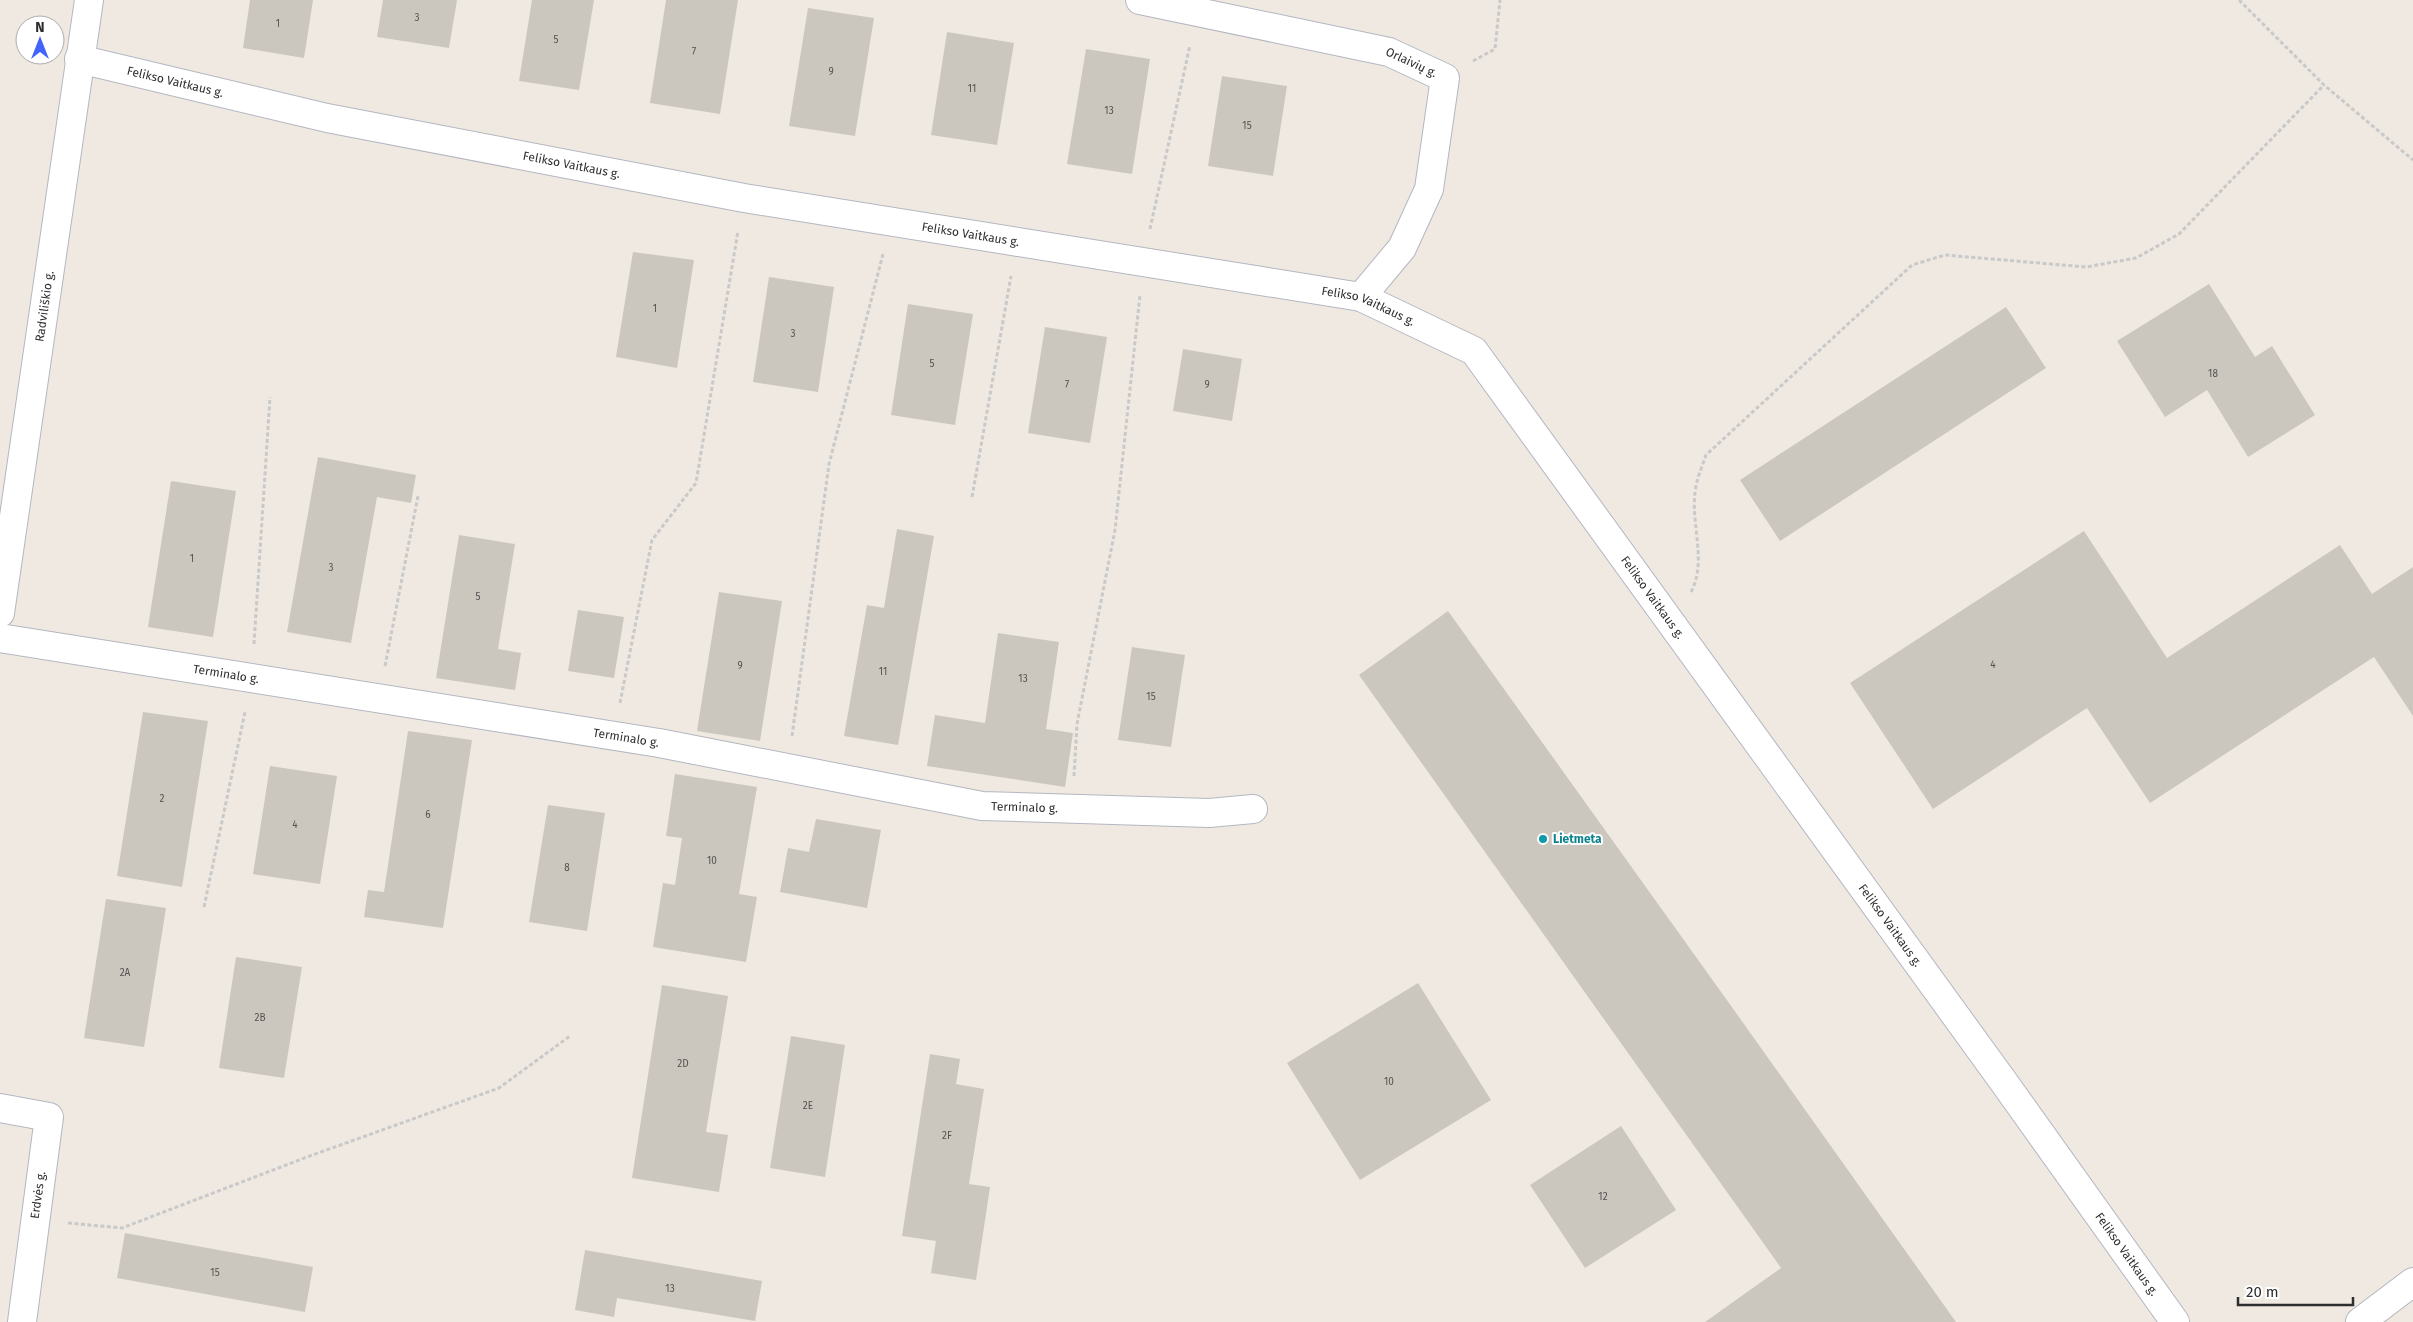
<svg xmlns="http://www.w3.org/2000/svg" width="2413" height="1322" font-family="'Fira Sans',sans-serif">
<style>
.building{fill:#cbc7bf}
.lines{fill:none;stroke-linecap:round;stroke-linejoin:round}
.street-casing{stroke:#b4b7c1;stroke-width:30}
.secondary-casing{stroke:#b4b7c1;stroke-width:30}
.path{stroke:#c9c9c9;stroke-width:3;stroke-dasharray:4 2.5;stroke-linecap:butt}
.street{stroke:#fff;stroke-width:28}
.secondary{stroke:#fff;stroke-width:28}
.culture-dot{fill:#0f9aa8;stroke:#fff;stroke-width:2}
.labels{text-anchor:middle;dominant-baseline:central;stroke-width:4;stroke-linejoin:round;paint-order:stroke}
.number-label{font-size:10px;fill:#555452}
.street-label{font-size:12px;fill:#2e2e2e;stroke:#fff}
.culture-label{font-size:12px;font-weight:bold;fill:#0d838f;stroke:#fff;text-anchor:start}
</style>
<rect width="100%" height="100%" fill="#efe9e1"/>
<g class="building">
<path d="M250 0H313L304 58 243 48Z"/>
<path d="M383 0H457L449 48 377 37Z"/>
<path d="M532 0H594L579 90 519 81Z"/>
<path d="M666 0H738L720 114 650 103Z"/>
<path d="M808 8 874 18 855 136 789 126Z"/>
<path d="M947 32 1014 43 997 145 931 135Z"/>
<path d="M1086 49 1150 59 1132 174 1067 164Z"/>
<path d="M1222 76 1287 86 1273 176 1208 166Z"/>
<path d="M633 252 694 260 677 368 616 357Z"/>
<path d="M769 277 834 287 818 392 753 382Z"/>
<path d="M2209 284 2255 357 2272 346 2315 415 2248 457 2207 390 2165 417 2117 341Z"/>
<path d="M908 304 973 314 955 425 891 415Z"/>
<path d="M2006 307 2046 368 1780 541 1740 480Z"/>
<path d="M1045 327 1107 337 1090 443 1028 433Z"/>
<path d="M1183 349 1242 359 1232 421 1173 411Z"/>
<path d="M318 457 416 475 411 503 377 497 351 643 287 632Z"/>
<path d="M171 481 236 491 213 637 148 627Z"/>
<path d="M897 529 934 536 898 745 844 736 867 605 884 608Z"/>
<path d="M2084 531 2167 658 2340 545 2372 594 2413 567V716L2374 657 2150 803 2087 708 1933 809 1850 683Z"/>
<path d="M459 535 515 544 498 649 521 653 515 690 436 678Z"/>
<path d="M719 592 782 601 760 741 697 731Z"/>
<path d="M578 610 624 617 614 678 568 671Z"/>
<path d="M1448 611 1729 1003 1956 1322H1705L1781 1268 1359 675Z"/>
<path d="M998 633 1059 642 1046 729 1073 733 1065 787 927 766 935 715 985 723Z"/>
<path d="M1132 647 1185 655 1171 747 1118 740Z"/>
<path d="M143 712 208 721 182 887 117 876Z"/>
<path d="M408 731 472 740 443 928 364 917 368 890 384 892Z"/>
<path d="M270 766 337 776 320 884 253 874Z"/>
<path d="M675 774 757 787 739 894 757 897 746 962 653 947 663 883 675 885 682 838 666 836Z"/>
<path d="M548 805 605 813 587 931 529 922Z"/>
<path d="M816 819 881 830 867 908 780 892 788 848 809 852Z"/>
<path d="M106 899 166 908 144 1047 84 1038Z"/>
<path d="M236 957 302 967 284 1078 219 1068Z"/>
<path d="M1418 983 1491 1100 1360 1180 1287 1063Z"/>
<path d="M662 985 728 996 706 1132 728 1135 719 1192 632 1178Z"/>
<path d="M791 1036 845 1045 825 1177 770 1168Z"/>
<path d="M930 1054 960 1059 956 1084 984 1089 969 1184 990 1187 976 1280 931 1273 936 1241 902 1236Z"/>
<path d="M1621 1126 1676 1210 1585 1268 1530 1185Z"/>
<path d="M125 1233 313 1267 305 1312 117 1278Z"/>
<path d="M585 1250 762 1281 755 1321 617 1298 614 1317 575 1310Z"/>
</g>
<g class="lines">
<g class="street-casing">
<g id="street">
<path id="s1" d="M1140 0 1389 52 1445 78 1429 189 1402 248 1361 297"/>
<path id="s2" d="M79 59 327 118 744 198 1361 297 1474 351 2003 1081 2175 1322"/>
<path id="s3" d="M0 613 89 0"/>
<path id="s4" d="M0 638 659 743 982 806 1209 813 1253 809"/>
<path d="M0 1108 49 1117 22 1322"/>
</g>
</g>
<g class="secondary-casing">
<path id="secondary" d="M2360 1322 2413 1282"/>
</g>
<g class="path">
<path d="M2239 0 2324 85 2413 160"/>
<path d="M1473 61 1495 49 1500 0"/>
<path d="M1150 229 1190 45"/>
<path d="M972 497 1011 276"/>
<path d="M1691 592C1707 562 1691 524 1695 493 1696 480 1702 467 1706 455L1912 265 1945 255 2086 267 2136 258 2179 234 2324 85"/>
<path d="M254 644 270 397"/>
<path d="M385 666 418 496"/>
<path d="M620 703 652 540 696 483 738 231"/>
<path d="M792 736 829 464 883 254"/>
<path d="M1074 776 1077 724 1115 530 1140 295"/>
<path d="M204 907 245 712"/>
<path d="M68 1223 122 1228 307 1157 499 1088 570 1036"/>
</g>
<use href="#street" class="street"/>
<use href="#secondary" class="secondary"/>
</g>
<circle class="culture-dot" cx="1543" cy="839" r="5"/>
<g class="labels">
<g class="number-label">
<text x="417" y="18">3</text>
<text x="278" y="24">1</text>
<text x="556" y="40">5</text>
<text x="694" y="52">7</text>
<text x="831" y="72">9</text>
<text x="972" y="89">11</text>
<text x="1109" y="111">13</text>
<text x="1247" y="126">15</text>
<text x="655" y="309">1</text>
<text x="793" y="334">3</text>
<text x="932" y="364">5</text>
<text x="2213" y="374">18</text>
<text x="1067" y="385">7</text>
<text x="1207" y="385">9</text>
<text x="192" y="559">1</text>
<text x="331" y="568">3</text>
<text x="478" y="597">5</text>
<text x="1993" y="665">4</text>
<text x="740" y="666">9</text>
<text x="883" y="672">11</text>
<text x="1023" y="679">13</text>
<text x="1151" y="697">15</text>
<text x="162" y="799">2</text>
<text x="428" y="815">6</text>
<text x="295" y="825">4</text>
<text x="712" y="861">10</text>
<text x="567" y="868">8</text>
<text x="125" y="973">2A</text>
<text x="260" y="1018">2B</text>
<text x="683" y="1064">2D</text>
<text x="1389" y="1082">10</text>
<text x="808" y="1106">2E</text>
<text x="947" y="1136">2F</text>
<text x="1603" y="1197">12</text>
<text x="215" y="1273">15</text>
<text x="670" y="1289">13</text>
</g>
<g class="street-label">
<text stroke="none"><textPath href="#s1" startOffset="279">Orlaivių g.</textPath></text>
<text stroke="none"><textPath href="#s2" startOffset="99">Felikso Vaitkaus g.</textPath></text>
<text stroke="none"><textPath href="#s2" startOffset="504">Felikso Vaitkaus g.</textPath></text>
<text stroke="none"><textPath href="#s2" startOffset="909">Felikso Vaitkaus g.</textPath></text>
<text stroke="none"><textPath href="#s3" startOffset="310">Radviliškio g.</textPath></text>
<text stroke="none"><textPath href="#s2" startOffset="1314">Felikso Vaitkaus g.</textPath></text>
<text stroke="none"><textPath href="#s2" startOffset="1734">Felikso Vaitkaus g.</textPath></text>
<text stroke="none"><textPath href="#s4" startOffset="229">Terminalo g.</textPath></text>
<text stroke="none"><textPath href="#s4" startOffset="634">Terminalo g.</textPath></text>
<text stroke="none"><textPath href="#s4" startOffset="1039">Terminalo g.</textPath></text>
<text stroke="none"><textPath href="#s2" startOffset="2139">Felikso Vaitkaus g.</textPath></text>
<text transform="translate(38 1195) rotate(-82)">Erdvės g.</text>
<text stroke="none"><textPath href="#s2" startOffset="2544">Felikso Vaitkaus g.</textPath></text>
</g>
<g class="culture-label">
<text x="1553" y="839">Lietmeta</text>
</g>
</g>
<g transform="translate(40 40)"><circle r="24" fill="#ffffff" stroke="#ababab"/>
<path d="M0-4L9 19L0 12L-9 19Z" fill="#4264fb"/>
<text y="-8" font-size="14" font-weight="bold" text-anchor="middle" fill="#2e2e2e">N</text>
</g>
<path d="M2238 1297v8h115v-8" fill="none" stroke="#2e2e2e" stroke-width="2.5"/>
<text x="2246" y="1297" font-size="15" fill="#2e2e2e" stroke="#ffffff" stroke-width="4" paint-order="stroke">20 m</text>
</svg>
